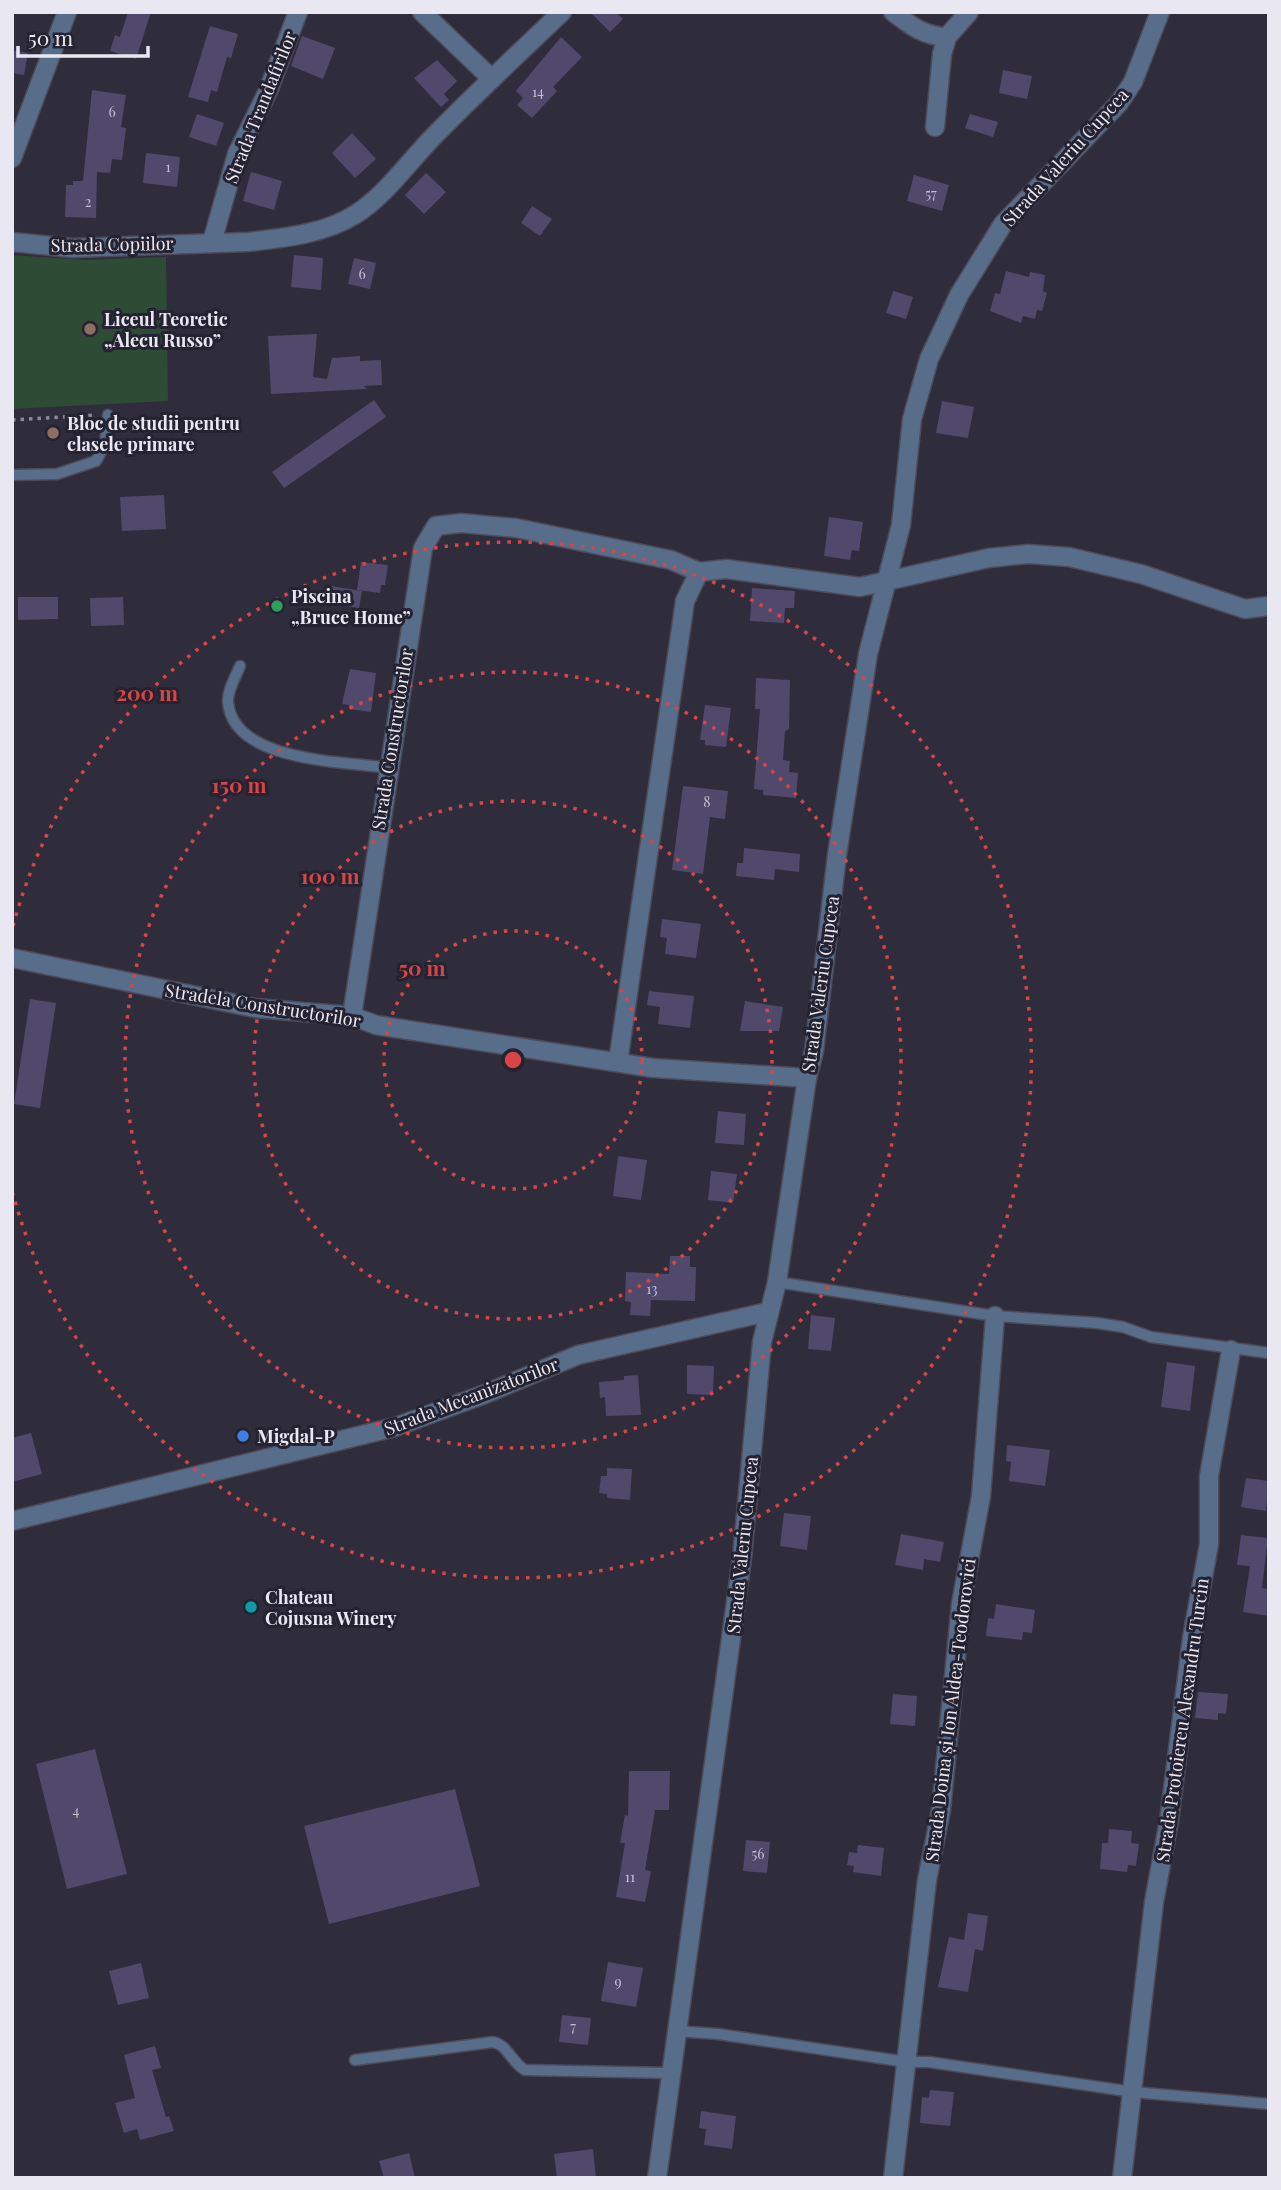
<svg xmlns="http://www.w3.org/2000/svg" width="1281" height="2190" font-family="'Playfair Display',serif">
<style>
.park{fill:#2e4b36}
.building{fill:#50496c}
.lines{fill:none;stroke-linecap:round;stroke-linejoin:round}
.service-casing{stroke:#4d4a59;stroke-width:13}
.minor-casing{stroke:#4d4a59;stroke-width:21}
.path{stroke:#8b8996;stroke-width:3.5;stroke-dasharray:3.5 5;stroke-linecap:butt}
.service{stroke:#576d8a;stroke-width:10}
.minor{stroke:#576d8a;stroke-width:18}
.ring{fill:none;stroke:#d94546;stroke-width:3.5;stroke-dasharray:3.5 7}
.education-dot{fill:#8d6e63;stroke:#252231;stroke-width:2.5}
.leisure-dot{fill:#2e9e5b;stroke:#252231;stroke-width:2.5}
.shop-dot{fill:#3f7fe0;stroke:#252231;stroke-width:2.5}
.culture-dot{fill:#0f9aa8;stroke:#252231;stroke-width:2.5}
.labels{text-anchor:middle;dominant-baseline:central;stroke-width:6;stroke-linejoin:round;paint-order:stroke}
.number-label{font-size:14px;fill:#c3c0d0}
.street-label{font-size:18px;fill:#e9e7f1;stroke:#252231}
.poi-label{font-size:18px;font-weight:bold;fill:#e9e7f1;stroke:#252231;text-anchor:start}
.centre{fill:#d94546;stroke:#252231;stroke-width:3.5}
.ring-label{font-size:21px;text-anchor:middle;font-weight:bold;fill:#d94546;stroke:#252231;stroke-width:6;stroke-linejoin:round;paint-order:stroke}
</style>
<rect width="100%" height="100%" fill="#2f2c3c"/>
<path class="park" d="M12 255 84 260 166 257 168 401 12 409Z"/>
<g class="building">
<path d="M128 12H151L136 59 110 51 115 35 120 37Z"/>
<path d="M590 12H616L623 19 610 32Z"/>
<path d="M210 26 238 34 231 58 227 57 217 92 211 90 208 102 188 97Z"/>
<path d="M302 36 335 48 323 79 291 66Z"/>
<path d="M561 37 582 57 553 87 557 91 532 118 517 105 523 98 516 91Z"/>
<path d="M12 50 28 53 24 75 12 73Z"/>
<path d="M437 60 457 81 444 94 449 100 441 107 414 78Z"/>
<path d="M1003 70 1032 76 1027 99 999 93Z"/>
<path d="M92 90 126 95 121 127 126 128 122 160 112 159 110 173 97 172 96 218 65 217 66 185H73V181H83Z"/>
<path d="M197 114 224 123 216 146 189 137Z"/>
<path d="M970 114 998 122 993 137 965 128Z"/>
<path d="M352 133 376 159 355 178 332 153Z"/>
<path d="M146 153 180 157 177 187 143 183Z"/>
<path d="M251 172 282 181 274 210 243 201Z"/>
<path d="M426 173 446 192 424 214 405 195Z"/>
<path d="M914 175 949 185 942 211 907 201Z"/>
<path d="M532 206 552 219 540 236 521 223Z"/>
<path d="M294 255 323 258 321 290 291 287Z"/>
<path d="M354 258 376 263 370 289 348 284Z"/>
<path d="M1006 271 1029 277 1030 272 1045 275 1043 291 1047 293 1042 311 1037 310 1035 319 1023 316 1021 323 990 311 995 293 1000 294Z"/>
<path d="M893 291 913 297 906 319 886 313Z"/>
<path d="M317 334 313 377 327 379 332 358 360 356V361L381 360 382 385 364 386 367 389 271 394 268 336Z"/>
<path d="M374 400 386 417 284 488 272 472Z"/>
<path d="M942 401 974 407 968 438 936 433Z"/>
<path d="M164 495 166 529 122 531 120 497Z"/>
<path d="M829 517 863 522 859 551 852 550 850 560 824 556Z"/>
<path d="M361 562 388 565 385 585H381L380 593 357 590Z"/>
<path d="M331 586 362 591 359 608 328 603Z"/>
<path d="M752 588 795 591 794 608H785L784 623 750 621Z"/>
<path d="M18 597H58V619L18 620Z"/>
<path d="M123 597 124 625 91 626 90 598Z"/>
<path d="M350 669 376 673 371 712 349 709V705L342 704Z"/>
<path d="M756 678 790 680 789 729 785 731 783 760 790 761 789 772 798 773 796 798 763 795V790L754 789 760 709H755Z"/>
<path d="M705 705 731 708 726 747 705 745V740H700Z"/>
<path d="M683 786 728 791 725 819 710 817 703 874 672 870Z"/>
<path d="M744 848 800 854 799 872 775 869 774 880 736 876 737 863H743Z"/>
<path d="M662 919 701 924 696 958 665 954 667 938 660 937Z"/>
<path d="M649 991 694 996 690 1028 658 1024 660 1007 647 1005Z"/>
<path d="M30 999 56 1003 40 1108 14 1104Z"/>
<path d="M745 1001 783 1007 779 1031H740Z"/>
<path d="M718 1111 746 1114 744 1145 715 1143Z"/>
<path d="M618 1156 647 1160 641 1200 613 1196Z"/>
<path d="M711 1171 737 1174 733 1203 708 1200Z"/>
<path d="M670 1256H690V1267H696L695 1301 651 1300 650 1316 630 1315 631 1302 625 1301 626 1272 669 1274Z"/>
<path d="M811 1315 835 1318 831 1351 808 1349Z"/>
<path d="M1167 1362 1195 1366 1190 1411 1161 1407Z"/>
<path d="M687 1365 714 1366 713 1395 687 1394Z"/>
<path d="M638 1375 641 1415 606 1416 605 1397 600 1398 599 1382 624 1380V1376Z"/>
<path d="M31 1433 42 1474 12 1482V1438Z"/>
<path d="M1007 1445 1050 1450 1045 1486 1009 1481 1011 1462 1006 1461Z"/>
<path d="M607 1468 632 1469 630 1500 607 1498V1494L599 1493 601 1476H607Z"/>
<path d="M1246 1478 1269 1481 1266 1511 1241 1507Z"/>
<path d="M784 1513 811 1516 807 1550 780 1546Z"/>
<path d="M901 1534 944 1542 940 1562 924 1559 923 1570 895 1565Z"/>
<path d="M1241 1535 1268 1538 1262 1588 1269 1589V1616L1243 1612 1250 1566 1237 1565Z"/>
<path d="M996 1604 1035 1610 1032 1633 1023 1632 1022 1640 986 1636 988 1618 994 1619Z"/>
<path d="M1198 1692 1228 1694 1226 1714 1218 1713V1720L1195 1718Z"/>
<path d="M893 1694 917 1696 915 1726 890 1724Z"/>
<path d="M95 1749 127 1874 67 1889 36 1764Z"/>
<path d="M629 1771H670L669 1810H655L645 1870 651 1871 645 1902 616 1897 625 1843H620L625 1815 628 1816Z"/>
<path d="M455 1789 480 1886 329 1924 304 1826Z"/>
<path d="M1109 1829 1132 1831 1131 1843 1139 1844 1136 1866 1128 1865 1127 1872 1100 1869 1102 1843H1108Z"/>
<path d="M746 1840 770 1842 767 1873 743 1871Z"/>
<path d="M858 1845 884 1848 881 1876 853 1872 854 1866 847 1865 849 1852 857 1853Z"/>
<path d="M968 1913 988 1916 983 1951 975 1949 968 1992 938 1987 949 1937 964 1940Z"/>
<path d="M608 1962 643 1968 636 2007 601 2001Z"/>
<path d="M141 1963 149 1998 118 2005 109 1971Z"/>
<path d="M562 2015 591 2018 588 2045 559 2042Z"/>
<path d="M155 2046 161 2068 152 2070 166 2117 169 2116 174 2131 140 2140 137 2129 124 2133 115 2103 135 2098 124 2055Z"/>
<path d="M930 2090 954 2092 950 2126 920 2123 922 2097 929 2098Z"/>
<path d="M701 2111 736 2116 732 2149 704 2145 706 2129 699 2128Z"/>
<path d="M593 2149 596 2178H557L554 2154Z"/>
<path d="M409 2153 415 2178H384L379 2161Z"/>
</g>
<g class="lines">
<g class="service-casing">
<g id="service">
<path d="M12 475 57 474 96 461 105 445 108 415"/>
<path d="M240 666C236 676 227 691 228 702 233 762 342 761 388 768"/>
<path d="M777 1282 995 1316 1097 1323 1123 1327 1151 1337 1269 1353"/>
<path d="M675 2031 718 2034 907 2062H929L1133 2092 1269 2104"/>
<path d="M355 2060 493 2042C508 2045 511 2062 525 2070L670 2073"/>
</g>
</g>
<g class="minor-casing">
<g id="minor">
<path d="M422 12 492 79"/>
<path d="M893 12C911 26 924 36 947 37"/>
<path d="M935 127 942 54 947 37 969 12"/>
<path d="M12 158 67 12"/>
<path d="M12 242 72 248 248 242C284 238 325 234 356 214 387 194 409 161 435 135 476 93 519 53 562 12"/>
<path d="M212 242 237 154 268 91 298 12"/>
<path d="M12 958 255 1008 352 1016 376 1025 653 1068 807 1078"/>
<path d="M352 1016 423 548 436 526 461 523 516 528 671 560 699 572 726 569 860 587 989 558 1028 554 1069 557 1141 574 1245 609 1269 606"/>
<path d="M618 1062 685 601 699 572"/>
<path d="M12 1521 395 1427 485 1394 578 1355 767 1312"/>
<path d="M657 2178 742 1558 762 1342 777 1282 807 1078 814 1051 837 855 868 654 901 525 912 419 929 359 959 295 1003 224 1119 103 1133 82 1160 12"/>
<path d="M893 2178 927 1880 941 1810 961 1604 981 1496 995 1316"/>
<path d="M1122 2178 1154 1902 1169 1821 1192 1638 1209 1544V1476L1231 1350"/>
</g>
</g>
<path class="path" d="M12 420 95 415"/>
<use href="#service" class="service"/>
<use href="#minor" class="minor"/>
</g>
<g class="ring">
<circle cx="513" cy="1060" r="129"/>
<circle cx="513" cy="1060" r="259"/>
<circle cx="513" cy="1060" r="388"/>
<path d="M13 926A518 518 0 1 1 13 1194"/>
</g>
<g class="education-dot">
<circle cx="90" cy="329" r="7"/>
<circle cx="53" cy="433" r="7"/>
</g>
<circle class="leisure-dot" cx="277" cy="606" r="7"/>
<circle class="shop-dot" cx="243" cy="1436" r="7"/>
<circle class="culture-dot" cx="251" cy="1607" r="7"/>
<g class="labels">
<g class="number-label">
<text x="538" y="91">14</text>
<text x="112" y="111">6</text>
<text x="168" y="166">1</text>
<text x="931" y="193">57</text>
<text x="88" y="201">2</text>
<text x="362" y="273">6</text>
<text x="707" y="801">8</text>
<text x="652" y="1288">13</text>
<text x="76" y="1810">4</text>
<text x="758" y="1853">56</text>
<text x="630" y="1876">11</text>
<text x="618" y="1981">9</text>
<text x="573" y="2026">7</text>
</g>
<g class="street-label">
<text transform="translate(260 107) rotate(-68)">Strada Trandafirilor</text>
<text transform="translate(1065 157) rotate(-48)">Strada Valeriu Cupcea</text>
<text transform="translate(112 244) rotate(-1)">Strada Copiilor</text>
<text transform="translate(392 739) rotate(-81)">Strada Constructorilor</text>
<text transform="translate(820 984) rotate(-82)">Strada Valeriu Cupcea</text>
<text transform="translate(263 1005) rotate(9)">Stradela Constructorilor</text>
<text transform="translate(471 1396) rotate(-21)">Strada Mecanizatorilor</text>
<text transform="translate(742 1545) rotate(-84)">Strada Valeriu Cupcea</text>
<text transform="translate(950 1710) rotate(-83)">Strada Doina și Ion Aldea-Teodorovici</text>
<text transform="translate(1182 1720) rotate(-82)">Strada Protoiereu Alexandru Turcin</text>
</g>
<g class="poi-label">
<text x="104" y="319">Liceul Teoretic<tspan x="104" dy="21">„Alecu Russo”</tspan></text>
<text x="67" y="423">Bloc de studii pentru<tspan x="67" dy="21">clasele primare</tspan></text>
<text x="291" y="596">Piscina<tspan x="291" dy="21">„Bruce Home”</tspan></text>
<text x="257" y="1436">Migdal-P</text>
<text x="265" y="1597">Chateau<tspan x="265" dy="21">Cojusna Winery</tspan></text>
</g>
</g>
<circle cx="513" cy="1060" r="10" class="centre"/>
<g class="ring-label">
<text x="147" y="701">200 m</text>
<text x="239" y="793">150 m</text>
<text x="330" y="884">100 m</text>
<text x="422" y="976">50 m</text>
</g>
<rect width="1281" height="2190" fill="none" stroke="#e9e7f1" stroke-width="28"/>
<path d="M18 46v10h130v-10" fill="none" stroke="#e9e7f1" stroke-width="3.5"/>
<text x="28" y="46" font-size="21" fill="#e9e7f1" stroke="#252231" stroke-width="5" paint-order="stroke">50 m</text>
</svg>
